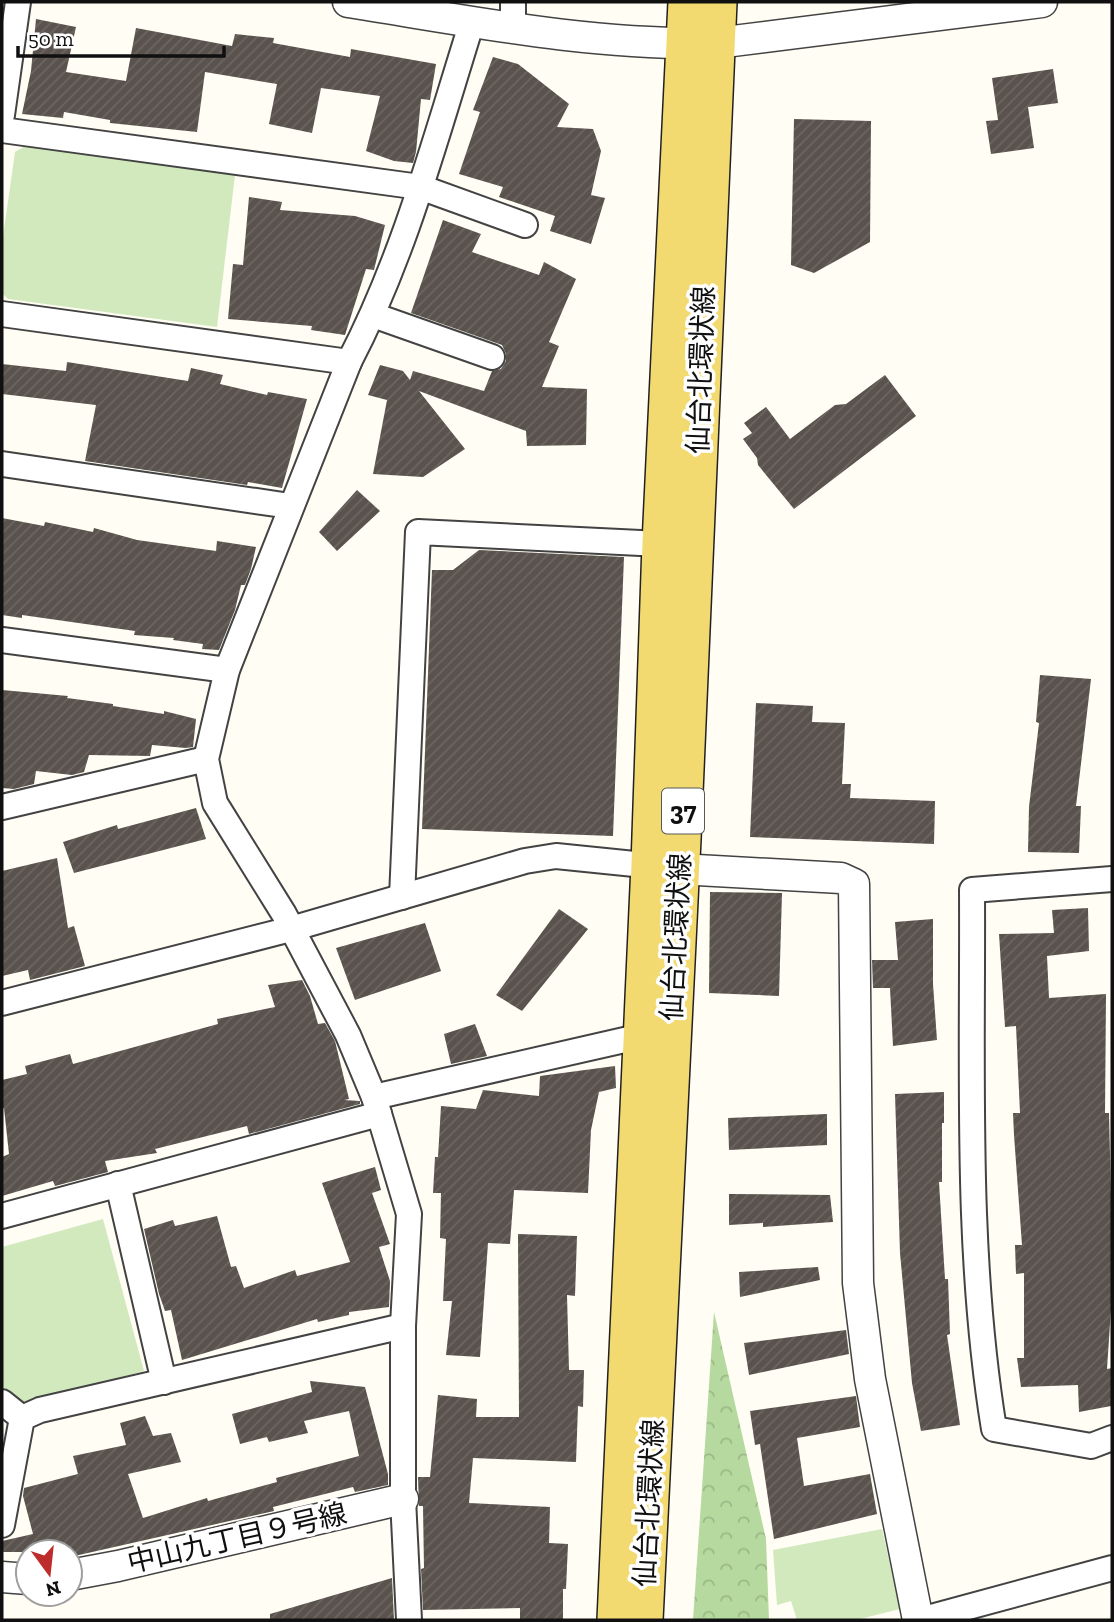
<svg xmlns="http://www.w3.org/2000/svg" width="1114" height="1622" font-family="'Zilla Slab','Noto Sans JP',serif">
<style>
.forest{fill:url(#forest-crowns)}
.park{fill:#d2e9be}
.building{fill:url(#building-hatch)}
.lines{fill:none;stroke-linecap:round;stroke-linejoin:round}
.minor-casing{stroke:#434343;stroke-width:28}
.tertiary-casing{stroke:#434343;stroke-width:33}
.primary-casing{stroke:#212121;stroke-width:40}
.minor{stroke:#fff;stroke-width:24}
.tertiary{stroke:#fff;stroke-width:30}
.primary{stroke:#f3da70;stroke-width:37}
.labels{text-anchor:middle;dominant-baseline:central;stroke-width:7;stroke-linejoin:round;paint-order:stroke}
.shield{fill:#fff;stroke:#585858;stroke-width:2}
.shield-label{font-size:26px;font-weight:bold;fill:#101010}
.street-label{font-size:28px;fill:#101010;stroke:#fff}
</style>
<defs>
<pattern id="forest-crowns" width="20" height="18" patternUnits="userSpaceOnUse" patternTransform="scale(1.75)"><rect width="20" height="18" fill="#b5d99e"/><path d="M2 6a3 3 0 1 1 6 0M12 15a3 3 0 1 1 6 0" fill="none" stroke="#9bb987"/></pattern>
<pattern id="building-hatch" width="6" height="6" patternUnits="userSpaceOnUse" patternTransform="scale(1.75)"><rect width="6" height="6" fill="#59524d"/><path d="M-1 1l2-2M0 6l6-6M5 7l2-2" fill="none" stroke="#6c6662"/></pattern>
</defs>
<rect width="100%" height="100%" fill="#fffdf4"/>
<path class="forest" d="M714 1312 766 1539 769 1620H693Z"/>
<g class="park">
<path d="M33 141 235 175 217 327 8 299 2 293V244L15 152Z"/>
<path d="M103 1219 144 1371 27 1404 2 1386V1247Z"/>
<path d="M882 1529 900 1609 856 1620H797L791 1601 777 1605 773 1550Z"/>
</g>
<g class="building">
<path d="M36 19 76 27 66 72 126 81 136 28 232 46 235 34 274 38 273 43 350 57 351 49 436 64 430 100 421 99 416 152 413 163 394 161 366 151 380 96 321 88 312 133 269 124 277 84 205 72 197 132 110 123V120L64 112 63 118 22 114 31 71Z"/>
<path d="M493 57 518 64 569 104 557 127 593 129 601 151 591 195 605 198 591 244 550 231 555 216 499 197 503 187 459 174 480 112 473 110Z"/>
<path d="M1053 69 1058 103 1028 107 1034 148 991 154 986 121 998 120 992 78Z"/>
<path d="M794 119 871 121 870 242 814 273 791 265Z"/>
<path d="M249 197 282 202 280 210 355 216 385 225 374 270 366 269 345 335 311 330 312 326 228 319 233 264 243 265Z"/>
<path d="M443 220 481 234 472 252 539 275 544 262 576 279 549 342 559 346 542 387 587 389 586 445 527 446 526 431 419 391 465 449 423 477 373 474 387 400 368 395 380 365 403 371 410 380 413 371 484 391 492 371 501 369 506 361V354L502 345 411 313Z"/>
<path d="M67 362 188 381 191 368 223 375 220 384 267 395 268 392 307 399 282 488 248 482 247 485 85 461 96 405 2 394V364L66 371Z"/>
<path d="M885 375 916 416 794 509 758 465 757 458 743 439 752 433 744 423 766 407 790 439 835 405 846 404Z"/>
<path d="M357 490 380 511 337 551 319 532Z"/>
<path d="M2 518 44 526 45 522 93 532 94 528 137 540 216 551 217 541 256 547 251 569 245 585H241L235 610 219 650 202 649 203 644 173 640 174 638 134 635 135 631 22 615V618L2 615Z"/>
<path d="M479 550 624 557 613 836 422 829 432 570H453Z"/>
<path d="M1040 675 1091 679 1076 806H1081L1079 853 1028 852 1029 807 1039 723 1036 722Z"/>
<path d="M2 690 68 696 67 698 113 704V706L164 714V711L196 719 193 747 186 748 152 745 150 756 89 755 84 772 72 775 36 771 34 784 14 789 2 788Z"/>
<path d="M756 703 813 706 812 722 845 723 842 784H851L850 798 935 801 934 844 750 837Z"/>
<path d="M196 808 206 839 74 873 63 842 117 825 118 829Z"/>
<path d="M57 858 68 928 74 926 85 966 30 980 28 970 2 976V871Z"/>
<path d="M710 892 782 893 779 996 709 993Z"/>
<path d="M1088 908 1089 951 1047 956 1049 998 1106 994 1105 1113H1109L1112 1238V1294L1107 1369 1112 1368 1111 1406 1079 1412 1078 1385 1021 1387 1017 1358H1024V1273L1016 1274 1015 1245H1022L1014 1135 1013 1113H1020L1016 1026 1005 1027 999 934 1054 933 1052 910Z"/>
<path d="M559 909 588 929 522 1011 496 995Z"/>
<path d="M933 919V984L937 1040 893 1046 890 988H873L872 960H898L895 922Z"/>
<path d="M425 923 441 971 355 1000 336 948Z"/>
<path d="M302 980 310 996 318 1024 325 1023 335 1041 349 1099 344 1100 360 1101V1104L249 1134 247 1126 155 1149 157 1153 105 1161 108 1172 55 1186 53 1181 2 1196V1157L9 1154 4 1108 2 1109V1080L27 1074 25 1066 70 1054 73 1064 218 1024 217 1019 275 1007 268 985Z"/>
<path d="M475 1024 487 1056 451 1064 444 1034Z"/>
<path d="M615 1066 616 1088 599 1092 591 1130 588 1193 514 1190 510 1244 488 1243 480 1357 446 1355 452 1301H443L446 1239 440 1238 441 1193H433L435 1157H438L441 1106 476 1109 483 1090 539 1096 540 1076Z"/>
<path d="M944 1092V1123H942V1182H939L945 1279H948L950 1334 947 1335 960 1425 921 1431 912 1383 900 1253 895 1094Z"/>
<path d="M827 1114V1145L729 1150 728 1118Z"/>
<path d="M375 1167 381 1190 372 1193 390 1244 379 1247 390 1281 389 1307 349 1312V1315L318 1322 317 1319 182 1360 171 1310 165 1311 159 1294 144 1229 173 1220 175 1226 217 1216 231 1267 236 1266 244 1288 295 1270 297 1276 350 1262 322 1183Z"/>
<path d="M729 1194 830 1195 833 1222 763 1227V1223L729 1225Z"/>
<path d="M518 1234 577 1236 575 1296 567 1295 569 1370H584L583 1407 578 1406 576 1462 473 1458 469 1503 550 1507 549 1543 568 1544 566 1589H563V1620H520V1608L423 1610 421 1569 424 1568 423 1506H419L418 1477H430L438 1395 477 1399 476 1417H519Z"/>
<path d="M818 1267 820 1280 740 1297 739 1272Z"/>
<path d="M846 1330 849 1354 749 1375 744 1343Z"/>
<path d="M310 1381 365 1387 388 1474V1485L355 1492 353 1487 273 1507 274 1511 70 1557V1552H2V1541L33 1534 23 1496 24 1488 78 1474 73 1456 126 1445 120 1423 145 1416 153 1436 171 1433 181 1462 128 1474 143 1518 207 1498 208 1501 277 1482 276 1478 359 1456 349 1411 304 1421 308 1433 269 1442 267 1437 240 1444 232 1414 312 1392Z"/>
<path d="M856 1396 860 1427 797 1438 804 1486 870 1474 877 1514 774 1539 760 1444 755 1445 750 1411Z"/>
<path d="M392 1578 394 1620H270V1614Z"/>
</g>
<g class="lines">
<g class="minor-casing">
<g id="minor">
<path d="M513 27V2"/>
<path d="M2 115 18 2"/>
<path d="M2 130 420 187 525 225"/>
<path d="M2 314 349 362"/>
<path d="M373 315 492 357"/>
<path d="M2 464 290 506"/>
<path d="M2 640 227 670"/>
<path d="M2 807 206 759"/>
<path d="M1112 879 972 890C973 1070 965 1251 994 1429L1091 1446 1112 1438"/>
<path d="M402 897 418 532 661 544"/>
<path d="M2 1003 291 929 525 861 556 856 664 867"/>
<path d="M374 1097 642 1036"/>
<path d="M118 1184 164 1382"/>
<path d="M2 1216 379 1114"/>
<path d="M2 1402 22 1418"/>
<path d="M2 1525 22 1418 40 1410 403 1326"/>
<path d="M409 1620 403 1499V1326L409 1214 374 1097 348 1035 284 914 215 803 206 759 227 670 349 362C405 255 436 136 472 22"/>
<path d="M920 1620 1112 1568"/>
</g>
</g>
<g class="tertiary-casing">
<g id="tertiary">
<path d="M348 2C469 21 593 46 717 43L1042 2"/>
<path d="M679 869 841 878 854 884 858 1283 870 1379 918 1620"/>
<path d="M70 1575 118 1566 403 1499"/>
<path d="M2 1577 28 1579"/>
</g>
</g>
<g class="primary-casing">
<g id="primary">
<path d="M616 1620 650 865 661 544 687 2"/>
<path d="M644 1620 682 839 718 2"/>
</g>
</g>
<use href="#minor" class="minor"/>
<use href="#tertiary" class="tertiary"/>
<use href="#primary" class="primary"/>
</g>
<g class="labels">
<rect class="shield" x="662" y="788.5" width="42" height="45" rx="5"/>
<g class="shield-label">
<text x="683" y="811">37</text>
</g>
<g class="street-label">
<text transform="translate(701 370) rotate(-88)">仙台北環状線</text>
<text transform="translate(676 937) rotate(-87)">仙台北環状線</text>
<text transform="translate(649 1503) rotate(-87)">仙台北環状線</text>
<text transform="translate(237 1538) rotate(-13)">中山九丁目９号線</text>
</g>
</g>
<rect width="1114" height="1622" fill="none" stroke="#101010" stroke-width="7"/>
<g transform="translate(49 1573) rotate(165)"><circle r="33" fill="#ffffff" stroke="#9f9f9f" stroke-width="2"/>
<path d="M0-5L12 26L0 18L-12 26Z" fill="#bc2d2c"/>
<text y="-10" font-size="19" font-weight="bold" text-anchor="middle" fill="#101010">N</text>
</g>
<path d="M18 46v10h206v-10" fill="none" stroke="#101010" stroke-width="3.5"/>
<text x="28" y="46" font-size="21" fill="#101010" stroke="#ffffff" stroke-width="5" paint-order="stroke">50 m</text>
</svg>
